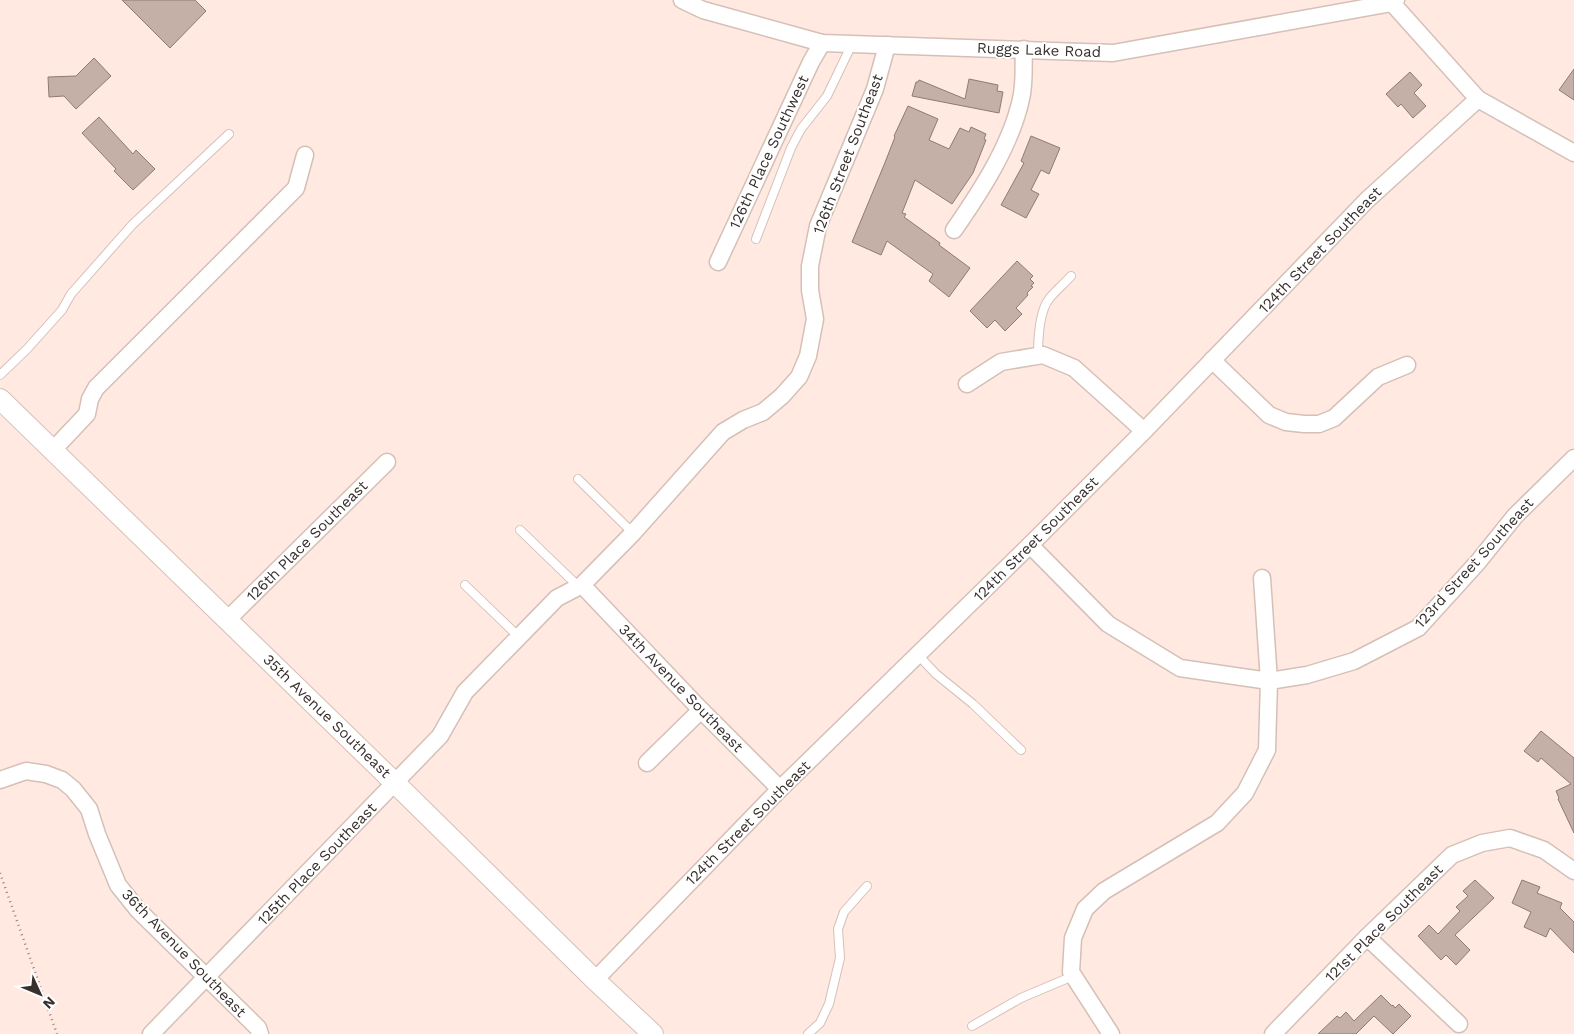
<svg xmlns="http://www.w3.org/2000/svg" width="1574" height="1034" font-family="'Work Sans',sans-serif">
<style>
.building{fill:#c5b0a8;stroke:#8e7b73}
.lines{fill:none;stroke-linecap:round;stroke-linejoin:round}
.service-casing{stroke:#d5c0b7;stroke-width:10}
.minor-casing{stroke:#d5c0b7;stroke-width:19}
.tertiary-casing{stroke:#d5c0b7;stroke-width:22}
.path{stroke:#958680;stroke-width:2.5;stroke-dasharray:1 4;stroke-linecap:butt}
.service{stroke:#fff;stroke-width:8}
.minor{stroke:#fff;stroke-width:16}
.tertiary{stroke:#fff;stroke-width:20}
.labels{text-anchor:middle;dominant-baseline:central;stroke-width:4;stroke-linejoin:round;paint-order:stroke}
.street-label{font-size:15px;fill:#38302d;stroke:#fff}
</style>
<rect width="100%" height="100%" fill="#ffe9e0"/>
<g class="building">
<path d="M122 0H195L206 11 170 48Z"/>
<path d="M94 58 111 76 76 109 64 96 49 97 48 77 76 76Z"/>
<path d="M1574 69V100L1559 90Z"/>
<path d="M1410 72 1422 85 1414 93 1426 106 1413 118 1401 104 1398 107 1386 94Z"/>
<path d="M969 79 998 85 997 91 1003 92 999 113 912 96 916 82H918L919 80 965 99Z"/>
<path d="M908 106 938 119 929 140 949 149 960 128 969 132 971 127 986 134 984 139 986 140 973 173 952 204 915 180 902 213 906 214 904 217 940 243 939 245 970 268 949 297 929 281 933 274 887 241 881 255 852 242 884 165 895 137 894 136Z"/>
<path d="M99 117 133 154 136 150 155 169 133 190 114 171 116 169 82 133Z"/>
<path d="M1031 136 1060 148 1049 174 1041 170 1031 190 1039 194 1026 218 1001 205 1024 163 1021 161Z"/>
<path d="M1017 261 1033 276 1030 279 1034 283 1031 286 1033 287 1027 293 1028 295 1016 308 1022 314 1005 331 995 320 987 328 970 311Z"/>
<path d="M1541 731 1574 758V833L1558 799 1559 798 1556 791 1571 784 1541 758 1538 762 1524 751Z"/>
<path d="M1475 880 1494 898 1455 935 1470 950 1456 965 1446 955 1441 960 1418 936 1429 925 1438 934 1460 911 1456 907 1468 896 1463 891Z"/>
<path d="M1522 880 1540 887 1537 893 1562 903 1560 908 1574 922V953L1550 928 1546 937 1524 927 1531 912 1512 903Z"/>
<path d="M1381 995 1392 1006 1393 1005 1395 1008 1399 1004 1411 1016 1393 1034 1374 1016 1356 1034H1318L1337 1016 1340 1018 1346 1012 1354 1021Z"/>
</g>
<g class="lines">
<g class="service-casing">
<g id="service">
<path d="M756 239 791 148 801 129 827 96 852 44"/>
<path d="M1038 356C1038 341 1039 312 1049 299 1055 291 1064 284 1071 276"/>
<path d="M0 375 27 349 62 310 71 294 132 225 229 134"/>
<path d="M578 479 633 533"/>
<path d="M520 530 579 587"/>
<path d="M465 585 519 637"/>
<path d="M918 655 936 674 973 704 1021 750"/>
<path d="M972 1026 1021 998 1073 976"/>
<path d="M808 1034 820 1023 829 1004 840 958 838 929 844 912 867 886"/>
</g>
</g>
<g class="minor-casing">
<g id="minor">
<path d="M682 0 703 10 822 43 1113 53 1392 3 1396 0"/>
<path d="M1392 3 1478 99 1574 153"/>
<path d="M954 230C981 191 1011 145 1021 99 1025 83 1023 65 1024 49"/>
<path d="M718 262 811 62 822 43"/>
<path d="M1212 360 1269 415 1286 422 1304 424H1319L1334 418 1378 377 1407 365"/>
<path d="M967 384 1001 362 1043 355 1074 368 1144 431"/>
<path d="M53 450 87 414 90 399 96 388 296 188 305 155"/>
<path d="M1030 545 1108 624 1180 668 1269 681 1262 578"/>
<path d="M582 585 701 710 780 789"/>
<path d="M227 620 387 462"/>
<path d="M647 763 701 710"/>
<path d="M0 780 26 771 46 774 62 780 73 789 89 809 97 834 118 885 138 910 258 1028 260 1034"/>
<path d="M1367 937 1459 1024"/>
<path d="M595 980 780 789 1030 545 1144 431 1367 200 1478 99"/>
<path d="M151 1034 440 736 465 692 557 598 582 585 633 533 723 432 743 420 763 412 782 396 799 377 808 356 815 319 810 290V266L818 226 875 89 887 45"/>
<path d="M1111 1034 1071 972 1073 938 1085 909 1104 891 1217 823 1245 793 1267 750 1269 681 1307 675 1354 661 1418 628 1478 562 1515 516 1574 458"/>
<path d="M1273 1034 1367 937 1452 855 1482 843 1510 838 1544 850 1574 871"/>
</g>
</g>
<g class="tertiary-casing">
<path id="tertiary" d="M0 399 395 783 595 980 653 1034"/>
</g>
<path class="path" d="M0 873 57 1034"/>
<use href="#service" class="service"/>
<use href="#minor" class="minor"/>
<use href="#tertiary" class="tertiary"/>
</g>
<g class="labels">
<g class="street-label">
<text transform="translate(1039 50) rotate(2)">Ruggs Lake Road</text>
<text transform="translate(769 152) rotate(-65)">126th Place Southwest</text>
<text transform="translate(848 154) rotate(-69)">126th Street Southeast</text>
<text transform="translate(1320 250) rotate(-46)">124th Street Southeast</text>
<text transform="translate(1036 539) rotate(-45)">124th Street Southeast</text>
<text transform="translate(307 541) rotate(-45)">126th Place Southeast</text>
<text transform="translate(1474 563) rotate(-48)">123rd Street Southeast</text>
<text transform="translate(681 688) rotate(46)">34th Avenue Southeast</text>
<text transform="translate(327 716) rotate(44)">35th Avenue Southeast</text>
<text transform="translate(748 823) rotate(-45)">124th Street Southeast</text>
<text transform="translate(317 864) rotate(-46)">125th Place Southeast</text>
<text transform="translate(1384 923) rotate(-45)">121st Place Southeast</text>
<text transform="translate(184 953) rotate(46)">36th Avenue Southeast</text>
</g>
</g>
<g transform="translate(40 994) rotate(134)" stroke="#ffffff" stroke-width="4" paint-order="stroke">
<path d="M0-4L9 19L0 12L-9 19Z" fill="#38302d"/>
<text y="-8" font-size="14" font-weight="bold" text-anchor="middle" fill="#38302d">N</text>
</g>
</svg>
